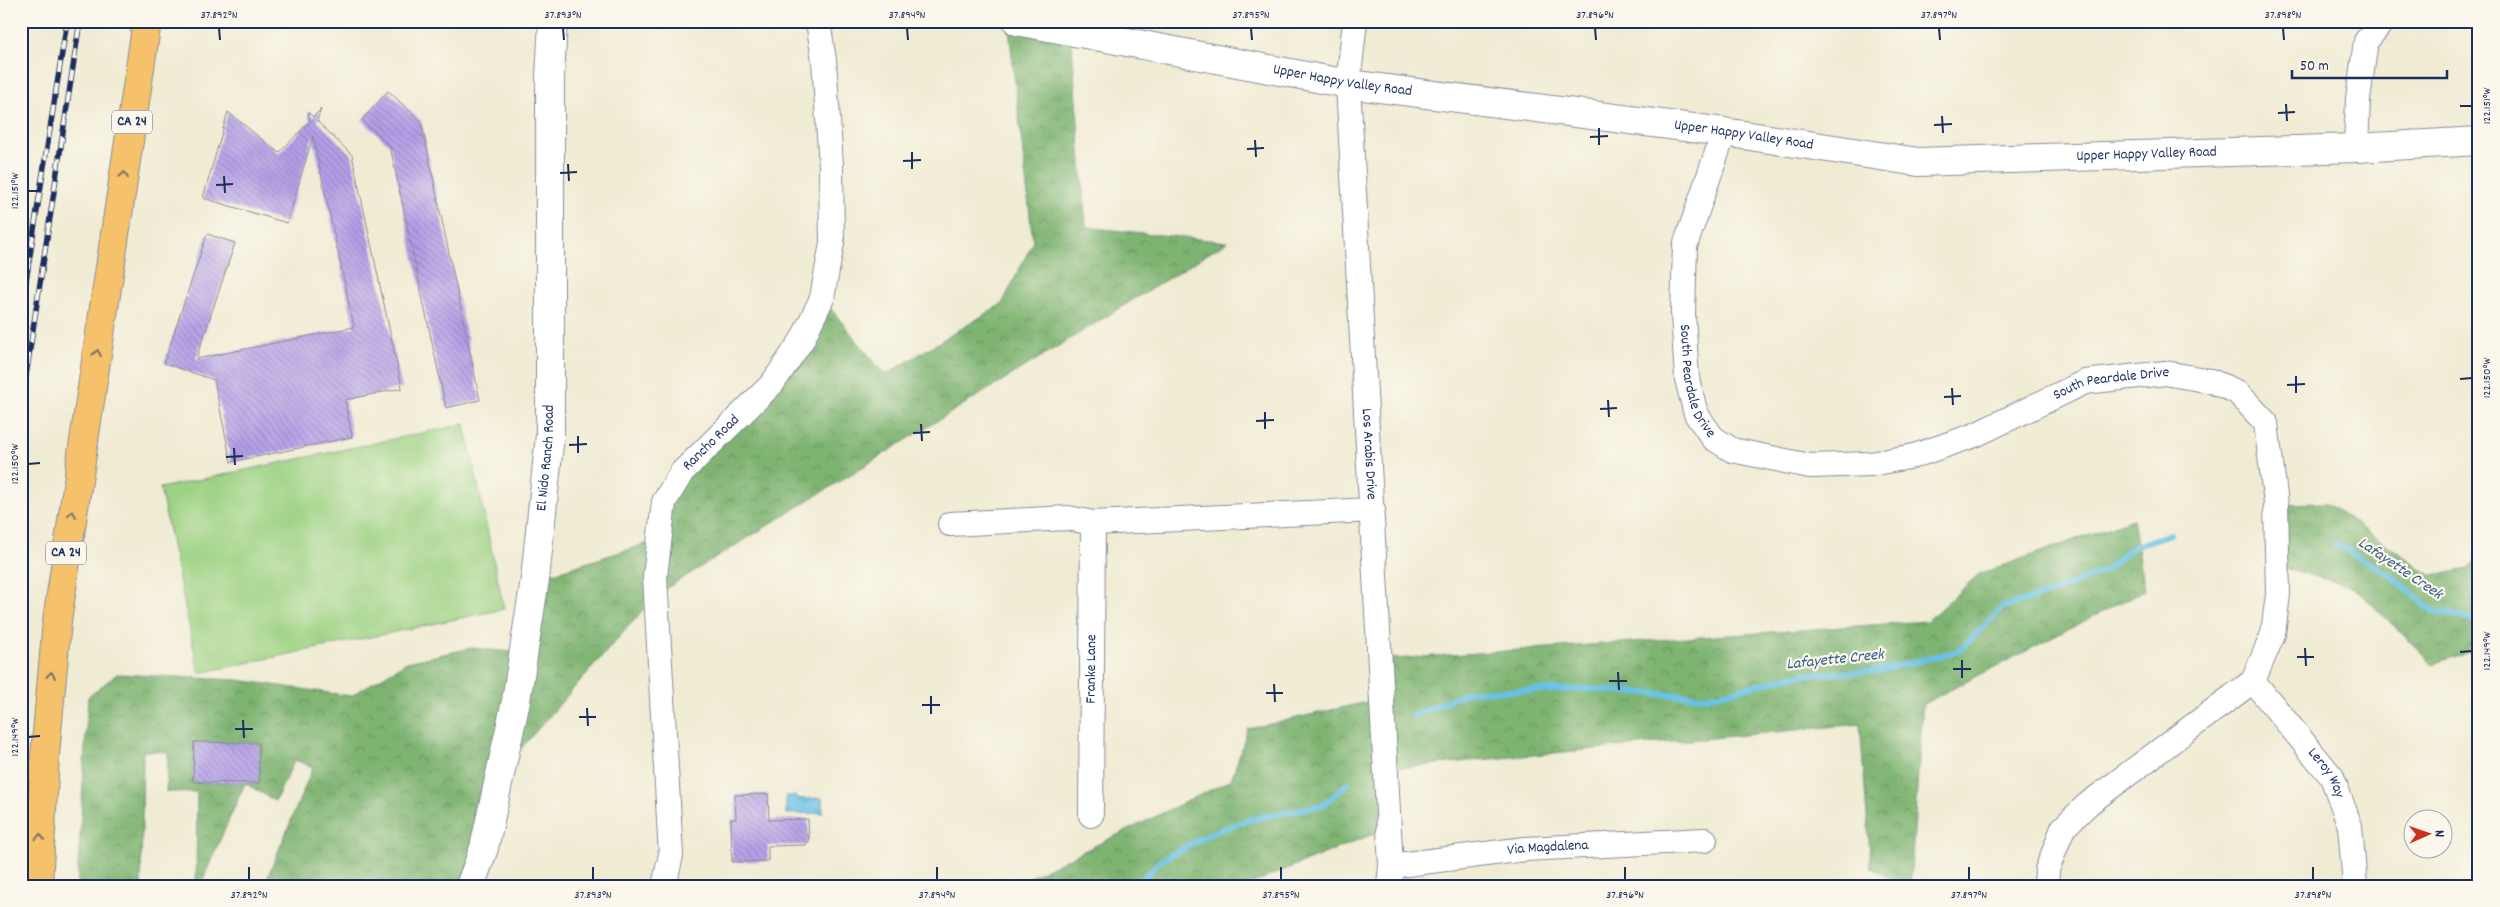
<svg xmlns="http://www.w3.org/2000/svg" width="2500" height="907" font-family="Dekko,sans-serif">
<style>
.forest{fill:url(#forest-crowns);stroke:#4c7268;fill-rule:evenodd}
.pitch{fill:#9dd283;stroke:#5c8070}
.water{fill:url(#water-ripples);stroke:#4278a2}
.lines{fill:none;stroke-linecap:round;stroke-linejoin:round}
.stream{stroke:#68c1e6;stroke-width:6}
.building{fill:url(#building-back-hatch)}
.minor-casing{stroke:#868d98;stroke-width:26}
.tertiary-casing{stroke:#868d98;stroke-width:30}
.motorway-casing{stroke:#868d98;stroke-width:30}
.minor{stroke:#fff;stroke-width:24}
.tertiary{stroke:#fff;stroke-width:28}
.motorway{stroke:#f5c16b;stroke-width:28}
.rail-casing{stroke:#1b2f5e;stroke-width:5.5}
.rail{stroke:#fbf7ec;stroke-width:4;stroke-dasharray:11;stroke-linecap:butt}
.oneway{stroke:#7d7164}
.ticks{fill:none;stroke:#1b2f5e;stroke-width:2}
.labels{text-anchor:middle;dominant-baseline:central;stroke-width:4.5;stroke-linejoin:round;paint-order:stroke}
.shield{fill:#fbf7ec;stroke:#5e6b89;stroke-width:1}
.shield-label{font-size:14px;font-weight:bold;fill:#1b2f5e}
.street-label{font-size:15px;fill:#1b2f5e;stroke:#fbf7ec}
.water-label{font-size:16px;font-style:italic;fill:#325b87;stroke:#fbf7ec}
.neatline{fill:none;stroke:#1b2f5e;stroke-width:2}
.ticks-label{font-size:12px;text-anchor:middle;fill:#1b2f5e}
</style>
<defs>
<pattern id="forest-crowns" width="20" height="18" patternUnits="userSpaceOnUse" patternTransform="scale(1.25)"><rect width="20" height="18" fill="#7eb471"/><path d="M2 6a3 3 0 1 1 6 0M12 15a3 3 0 1 1 6 0" fill="none" stroke="#669360"/></pattern>
<pattern id="water-ripples" width="26" height="14" patternUnits="userSpaceOnUse" patternTransform="scale(1.25)"><rect width="26" height="14" fill="#68c1e6"/><path d="M2 4q2-2 4 0t4 0M15 11q2-2 4 0t4 0" fill="none" stroke="#559dbe"/></pattern>
<pattern id="building-back-hatch" width="6" height="6" patternUnits="userSpaceOnUse" patternTransform="scale(1.25)"><rect width="6" height="6" fill="#b59fe8"/><path d="M-1 5l2 2M0 0l6 6M5-1l2 2" fill="none" stroke="#9282bf"/></pattern>
</defs>
<rect width="100%" height="100%" fill="#fbf7ec"/>
<filter id="ink" filterUnits="userSpaceOnUse"><feTurbulence type="fractalNoise" baseFrequency=".02" numOctaves="2"/><feDisplacementMap in="SourceGraphic" scale="10" xChannelSelector="R" yChannelSelector="G"/><feConvolveMatrix kernelMatrix="1 2 1 2 8 2 1 2 1" color-interpolation-filters="sRGB"/></filter>
<filter id="wash" filterUnits="userSpaceOnUse"><feTurbulence type="fractalNoise" baseFrequency=".0096" numOctaves="4" result="noise"/><feDisplacementMap in="SourceGraphic" scale="20" xChannelSelector="R" yChannelSelector="G"/><feGaussianBlur stdDeviation="1.12" result="paint"/><feColorMatrix in="noise" values="0 0 0 0 0 0 0 0 0 0 0 0 0 0 0 0 0 1.4 0 .05"/><feComposite in="paint" operator="in"/></filter>
<g filter="url(#wash)">
<rect width="100%" height="100%" fill="#f0ebd3"/>
<g class="forest">
<path d="M1008 21 1071 32 1086 227 1227 242 657 594 501 771 470 886H264L313 767 295 760 275 801 245 783 200 886H196L197 792H166L168 752 143 751 141 886H77L88 697 117 674 238 680 351 696 407 662 471 648 523 653 535 579 658 540 664 502 772 384 822 298 885 375 1002 304 1033 242ZM194 742 259 743V783L193 782Z"/>
<path d="M2326 503 2432 576 2469 569 2479 556V648L2433 664 2354 587 2277 566 2276 504Z"/>
<path d="M2133 519 2145 590 1923 704 1910 886H1904L1871 867 1860 724 1385 769 1388 828 1245 886H1023L1024 880 1231 780 1248 729 1380 699 1379 660 1927 621 1979 574Z"/>
</g>
<path class="pitch" d="M465 424 504 609 199 673 160 488Z"/>
<path class="water" d="M786 796H795L797 799 822 798 823 813 786 814Z"/>
<g class="lines">
<g class="stream">
<path d="M2336 544 2390 575 2431 610 2477 621 2479 619"/>
<path d="M1413 716 1468 692 1589 689 1707 697 1798 675 1877 671 1959 651 2003 607 2051 593 2105 570 2132 547 2170 534"/>
<path d="M1135 886 1160 861 1214 832 1252 819 1323 805 1348 783"/>
</g>
</g>
<g id="blocks">
<g class="building">
<path d="M388 91 421 121 480 400 446 408 390 146 362 120Z"/>
<path d="M321 109 317 121 352 155 402 388 345 400 352 437 231 462 214 380 164 363 207 234 235 243 196 359 354 327 313 136 287 223 203 198 228 112 279 153 310 121 308 112 313 117Z"/>
<path d="M194 742 259 743V783L193 782Z"/>
<path d="M768 794 769 820 808 819 809 842H806V845L768 846V861L732 862 731 819H736L735 795Z"/>
</g>
</g>
</g>
<g filter="url(#ink)">
<use href="#blocks" fill-opacity="0" stroke="#868d98" stroke-width="1"/>
<g class="lines">
<g class="minor-casing">
<g id="minor">
<path id="s1" d="M1355 21 1348 84 1391 866 1389 886"/>
<path id="s2" d="M1724 132 1685 246 1683 313 1687 379 1696 414 1713 438 1732 450 1810 466 1871 464 1914 456 1975 435 2085 382 2165 373 2211 381 2237 392 2266 423 2276 504 2278 594 2273 634 2253 681 2088 804 2063 828 2047 870 2046 886"/>
<path d="M2356 148 2358 99 2366 41 2383 21"/>
<path d="M950 524 1068 518 1093 523 1373 510"/>
<path id="s3" d="M2253 681 2332 777 2350 826 2355 886"/>
<path id="s4" d="M1091 815 1093 523"/>
<path id="s5" d="M1391 866 1525 849 1705 840"/>
<path id="s6" d="M664 886 671 855 655 576 664 502 682 472 772 384 802 340 822 298 832 243 831 166 824 60 818 21"/>
</g>
</g>
<g class="tertiary-casing">
<g id="tertiary">
<path id="s7" d="M1017 21 1348 84 1724 132 1918 162 2356 148 2479 141"/>
<path id="s8" d="M470 886 484 848 516 701 535 579 550 435V77L553 21"/>
</g>
</g>
<g class="motorway-casing">
<path id="motorway" d="M38 886 45 755 57 621 147 21"/>
</g>
<use href="#minor" class="minor"/>
<use href="#tertiary" class="tertiary"/>
<use href="#motorway" class="motorway"/>
<g class="rail-casing">
<g id="rail">
<path d="M21 312 67 21"/>
<path d="M21 408 80 21"/>
</g>
</g>
<use href="#rail" class="rail"/>
</g>
<defs><path id="oneway-chevron" d="M-2-3.5L2.5 0L-2 3.5" fill="none" stroke-width="1.6" stroke-linecap="round" stroke-linejoin="round" transform="scale(1.25)"/></defs>
<g class="oneway">
<use href="#oneway-chevron" transform="translate(124 175) rotate(-81)"/>
<use href="#oneway-chevron" transform="translate(97 353) rotate(-81)"/>
<use href="#oneway-chevron" transform="translate(72 514) rotate(-82)"/>
<use href="#oneway-chevron" transform="translate(51 675) rotate(-84)"/>
<use href="#oneway-chevron" transform="translate(40 837) rotate(-88)"/>
</g>
</g>
<path class="ticks" d="M219 28 220 40M563 28 564 40M907 28 908 40M1251 28 1252 40M1595 28 1596 40M1939 28 1940 40M2283 28 2284 40M2286 104 2287 121M2460 106H2472M2278 113 2295 112M1942 116 1943 133M1934 125 1952 124M1599 128V145M1590 137 1608 136M1255 140 1256 157M1247 149 1264 148M912 152V169M903 161 921 160M568 164 569 181M560 173 577 172M224 176 225 193M216 185 233 184M28 191H40M2296 376V393M2460 379 2472 378M2287 385 2305 384M1952 388 1953 405M1944 397 1961 396M1608 400 1609 417M1600 409 1617 408M1265 412V429M1256 421 1274 420M921 424 922 441M913 433 930 432M578 436V453M569 445 587 444M234 448 235 465M226 457 243 456M28 464 40 463M2305 648 2306 666M2460 652 2472 651M2297 657H2314M1962 660V678M1953 669H1971M1618 672 1619 690M1609 681H1627M1274 684 1275 702M1266 693H1283M931 696V714M922 705H940M587 708 588 726M579 717H596M243 720 244 738M235 729H253M28 737 40 736M249 867V880M593 867V880M937 867V880M1281 867V880M1625 867V880M1969 867V880M2313 867V880"/>
<g class="labels">
<g class="shield">
<rect x="112" y="110.5" width="40" height="23" rx="4"/>
<rect x="46" y="541.5" width="40" height="23" rx="4"/>
</g>
<g class="shield-label">
<text x="132" y="122">CA 24</text>
<text x="66" y="553">CA 24</text>
</g>
<g class="street-label">
<text stroke="none"><textPath href="#s7" startOffset="331">Upper Happy Valley Road</textPath></text>
<text stroke="none"><textPath href="#s7" startOffset="736">Upper Happy Valley Road</textPath></text>
<text stroke="none"><textPath href="#s7" startOffset="1141">Upper Happy Valley Road</textPath></text>
<text stroke="none"><textPath href="#s2" startOffset="258">South Peardale Drive</textPath></text>
<text stroke="none"><textPath href="#s2" startOffset="738">South Peardale Drive</textPath></text>
<text stroke="none"><textPath href="#s6" startOffset="462">Rancho Road</textPath></text>
<text stroke="none"><textPath href="#s1" startOffset="434">Los Arabis Drive</textPath></text>
<text stroke="none"><textPath href="#s8" startOffset="436">El Nido Ranch Road</textPath></text>
<text stroke="none"><textPath href="#s4" startOffset="146">Franke Lane</textPath></text>
<text stroke="none"><textPath href="#s3" startOffset="118">Leroy Way</textPath></text>
<text stroke="none"><textPath href="#s5" startOffset="158">Via Magdalena</textPath></text>
</g>
<g class="water-label">
<text transform="translate(2400 569) rotate(34)">Lafayette Creek</text>
<text transform="translate(1835 660) rotate(-6)">Lafayette Creek</text>
</g>
</g>
<rect width="2500" height="907" fill="none" stroke="#fbf7ec" stroke-width="55"/>
<g transform="translate(2428 834) rotate(88)"><circle r="24" fill="#fbf7ec" stroke="#a1a7b3"/>
<path d="M0-4L9 19L0 12L-9 19Z" fill="#c8321e"/>
<text y="-8" font-size="14" font-weight="bold" text-anchor="middle" fill="#1b2f5e">N</text>
</g>
<path d="M2292 70v8h155v-8" fill="none" stroke="#1b2f5e" stroke-width="2.5"/>
<text x="2300" y="70" font-size="15" fill="#1b2f5e" stroke="#fbf7ec" stroke-width="4" paint-order="stroke">50 m</text>
<rect x="28" y="28" width="2444" height="852" class="neatline"/>
<g class="ticks-label">
<text x="219" y="18">37.892°N</text>
<text x="563" y="18">37.893°N</text>
<text x="907" y="18">37.894°N</text>
<text x="1251" y="18">37.895°N</text>
<text x="1595" y="18">37.896°N</text>
<text x="1939" y="18">37.897°N</text>
<text x="2283" y="18">37.898°N</text>
<text transform="translate(2486 106) rotate(-90)" y="4">122.151°W</text>
<text transform="translate(14 191) rotate(-90)" y="4">122.151°W</text>
<text transform="translate(2486 378) rotate(-90)" y="4">122.150°W</text>
<text transform="translate(14 464) rotate(-90)" y="4">122.150°W</text>
<text transform="translate(2486 651) rotate(-90)" y="4">122.149°W</text>
<text transform="translate(14 737) rotate(-90)" y="4">122.149°W</text>
<text x="249" y="898">37.892°N</text>
<text x="593" y="898">37.893°N</text>
<text x="937" y="898">37.894°N</text>
<text x="1281" y="898">37.895°N</text>
<text x="1625" y="898">37.896°N</text>
<text x="1969" y="898">37.897°N</text>
<text x="2313" y="898">37.898°N</text>
</g>
</svg>
